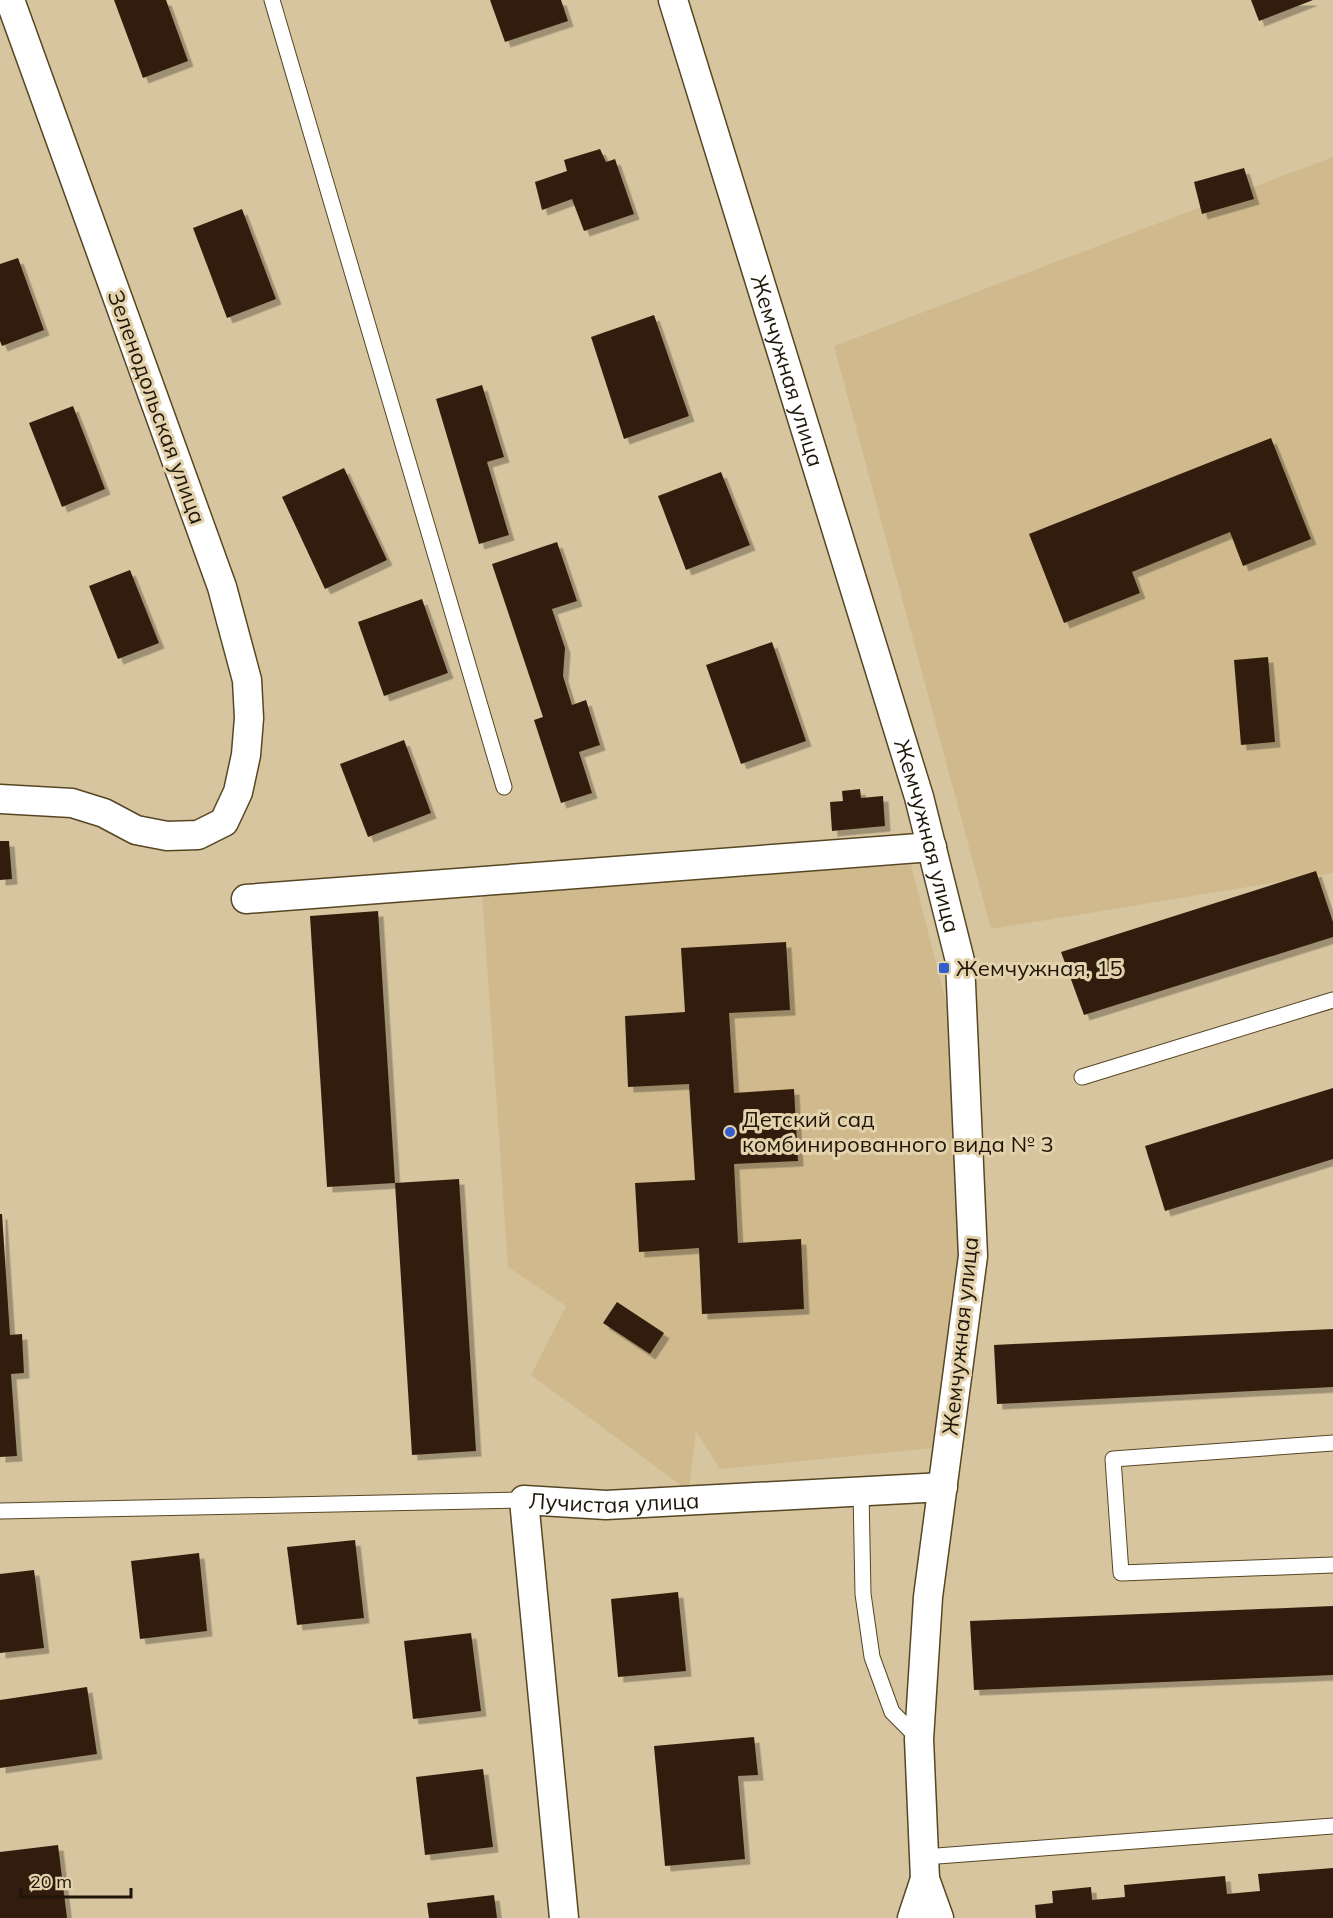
<svg xmlns="http://www.w3.org/2000/svg" width="1333" height="1918" font-family="Mulish,sans-serif">
<style>
.built{fill:#d0ba8d}
.building{fill:#331f0a;filter:url(#shadow)}
.lines{fill:none;stroke-linecap:round;stroke-linejoin:round}
.service-casing{stroke:#564624;stroke-width:17}
.minor-casing{stroke:#564624;stroke-width:31}
.service{stroke:#fff;stroke-width:15}
.minor{stroke:#fff;stroke-width:28}
.poi-dot{fill:#325ece;stroke:#e4d2ac;stroke-width:2}
.labels{text-anchor:middle;dominant-baseline:central;stroke-width:6;stroke-linejoin:round;paint-order:stroke}
.street-label{font-size:22px;fill:#1e1709;stroke:#e4d2ac}
.poi-label{font-size:22px;fill:#1e1709;stroke:#e4d2ac;text-anchor:start}
</style>
<defs>
<filter id="shadow"><feDropShadow dx="5.5" dy="5.5" stdDeviation="0" flood-color="#0004"/></filter>
</defs>
<rect width="100%" height="100%" fill="#d7c59f"/>
<g class="built">
<path d="M1333 157V873L991 929 834 346Z"/>
<path d="M911 865 955 1037 968 1227 934 1448 720 1469 696 1431 689 1491 531 1375 566 1306 508 1267 482 892Z"/>
</g>
<g class="building">
<path d="M114 0H166L188 61 143 78Z"/>
<path d="M490 0H561L568 21 505 42Z"/>
<path d="M1251 0H1313L1259 21Z"/>
<path d="M600 149 606 162 615 159 634 214 584 231 572 199 542 210 535 182 567 171 564 160Z"/>
<path d="M1244 168 1254 199 1202 214 1194 182Z"/>
<path d="M242 209 276 299 227 318 193 228Z"/>
<path d="M18 258 44 330 2 346 0 341V264Z"/>
<path d="M654 315 689 416 624 439 591 337Z"/>
<path d="M482 385 504 457 487 462 509 535 479 544 436 399Z"/>
<path d="M73 406 105 489 62 507 29 423Z"/>
<path d="M1271 438 1311 539 1243 566 1230 532 1132 572 1140 593 1064 623 1029 534Z"/>
<path d="M344 468 387 560 325 589 282 497Z"/>
<path d="M721 472 750 545 686 570 658 496Z"/>
<path d="M557 542 577 601 552 609 565 648 563 676 572 705 586 700 600 745 579 752 592 793 561 803 534 720 543 717 492 564Z"/>
<path d="M130 570 159 643 118 659 89 586Z"/>
<path d="M422 599 448 673 384 696 358 622Z"/>
<path d="M772 642 806 741 741 764 706 665Z"/>
<path d="M1268 657 1275 742 1241 745 1234 660Z"/>
<path d="M404 740 431 813 368 837 340 764Z"/>
<path d="M860 789 861 798 883 796 885 826 832 831 830 802 843 801 842 791Z"/>
<path d="M0 841H9L12 879 0 880Z"/>
<path d="M1316 871 1333 922V937L1084 1015 1061 952Z"/>
<path d="M378 911 395 1183 327 1187 310 916Z"/>
<path d="M786 942 790 1010 729 1013 734 1093 794 1089 798 1161 734 1164 738 1243 801 1239 804 1309 702 1314 699 1248 639 1252 635 1183 695 1180 689 1084 628 1087 625 1016 685 1012 681 948Z"/>
<path d="M1333 1088V1159L1165 1211 1145 1146Z"/>
<path d="M459 1179 476 1451 412 1455 395 1183Z"/>
<path d="M0 1214H2L10 1335 22 1334 24 1373 11 1374 17 1456 0 1457Z"/>
<path d="M617 1302 664 1333 650 1354 603 1323Z"/>
<path d="M1333 1329V1387L997 1404 994 1345Z"/>
<path d="M355 1540 364 1618 297 1625 287 1547Z"/>
<path d="M199 1553 207 1631 140 1639 131 1561Z"/>
<path d="M34 1570 44 1648 0 1653V1574Z"/>
<path d="M678 1592 686 1671 618 1677 611 1599Z"/>
<path d="M1333 1606V1675L974 1690 970 1621Z"/>
<path d="M471 1633 481 1711 413 1719 404 1641Z"/>
<path d="M87 1687 97 1754 0 1768V1700Z"/>
<path d="M754 1737 758 1775 738 1776 745 1859 665 1866 654 1746Z"/>
<path d="M483 1769 493 1847 425 1855 416 1777Z"/>
<path d="M58 1845 67 1918H0V1852Z"/>
<path d="M1333 1868V1918H1036L1035 1905 1053 1903 1052 1891 1091 1887 1092 1900 1125 1897 1124 1885 1225 1876 1227 1894 1260 1891 1258 1874Z"/>
<path d="M494 1895 497 1918H429L427 1903Z"/>
</g>
<g class="lines">
<g class="service-casing">
<g id="service">
<path d="M272 0 504 787"/>
<path d="M1082 1077 1333 1000"/>
<path d="M1333 1443 1113 1459 1121 1573 1333 1565"/>
<path d="M861 1491 863 1594 872 1657 892 1712 919 1739"/>
<path d="M0 1511 524 1500"/>
<path d="M924 1857 1333 1826"/>
</g>
</g>
<g class="minor-casing">
<g id="minor">
<path id="s1" d="M673 0 919 797 960 961 973 1256 928 1597 919 1739 925 1879 939 1918"/>
<path d="M0 799 72 803 104 813 136 830 167 836 198 835 224 822 238 792 246 755 249 718 247 680 222 587 10 0"/>
<path d="M246 899 932 847"/>
<path id="s2" d="M564 1918 524 1500 606 1505 943 1487"/>
<path d="M912 1918 925 1879"/>
</g>
</g>
<use href="#service" class="service"/>
<use href="#minor" class="minor"/>
</g>
<g class="poi-dot">
<rect x="938" y="962" width="12" height="12" rx="3"/>
<circle cx="730" cy="1132" r="6"/>
</g>
<g class="labels">
<g class="street-label">
<text stroke="none"><textPath href="#s1" startOffset="388">Жемчужная улица</textPath></text>
<text transform="translate(157 407) rotate(70)">Зеленодольская улица</text>
<text stroke="none"><textPath href="#s1" startOffset="874">Жемчужная улица</textPath></text>
<text transform="translate(960 1336) rotate(-84)">Жемчужная улица</text>
<text stroke="none"><textPath href="#s2" startOffset="510">Лучистая улица</textPath></text>
</g>
<g class="poi-label">
<text x="956" y="968">Жемчужная, 15</text>
<text x="742" y="1119">Детский сад<tspan x="742" dy="25">комбинированного вида № 3</tspan></text>
</g>
</g>
<path d="M21 1888v9h110v-9" fill="none" stroke="#1e1709" stroke-width="3"/>
<text x="30" y="1888" font-size="18" fill="#1e1709" stroke="#e4d2ac" stroke-width="4.5" paint-order="stroke">20 m</text>
</svg>
